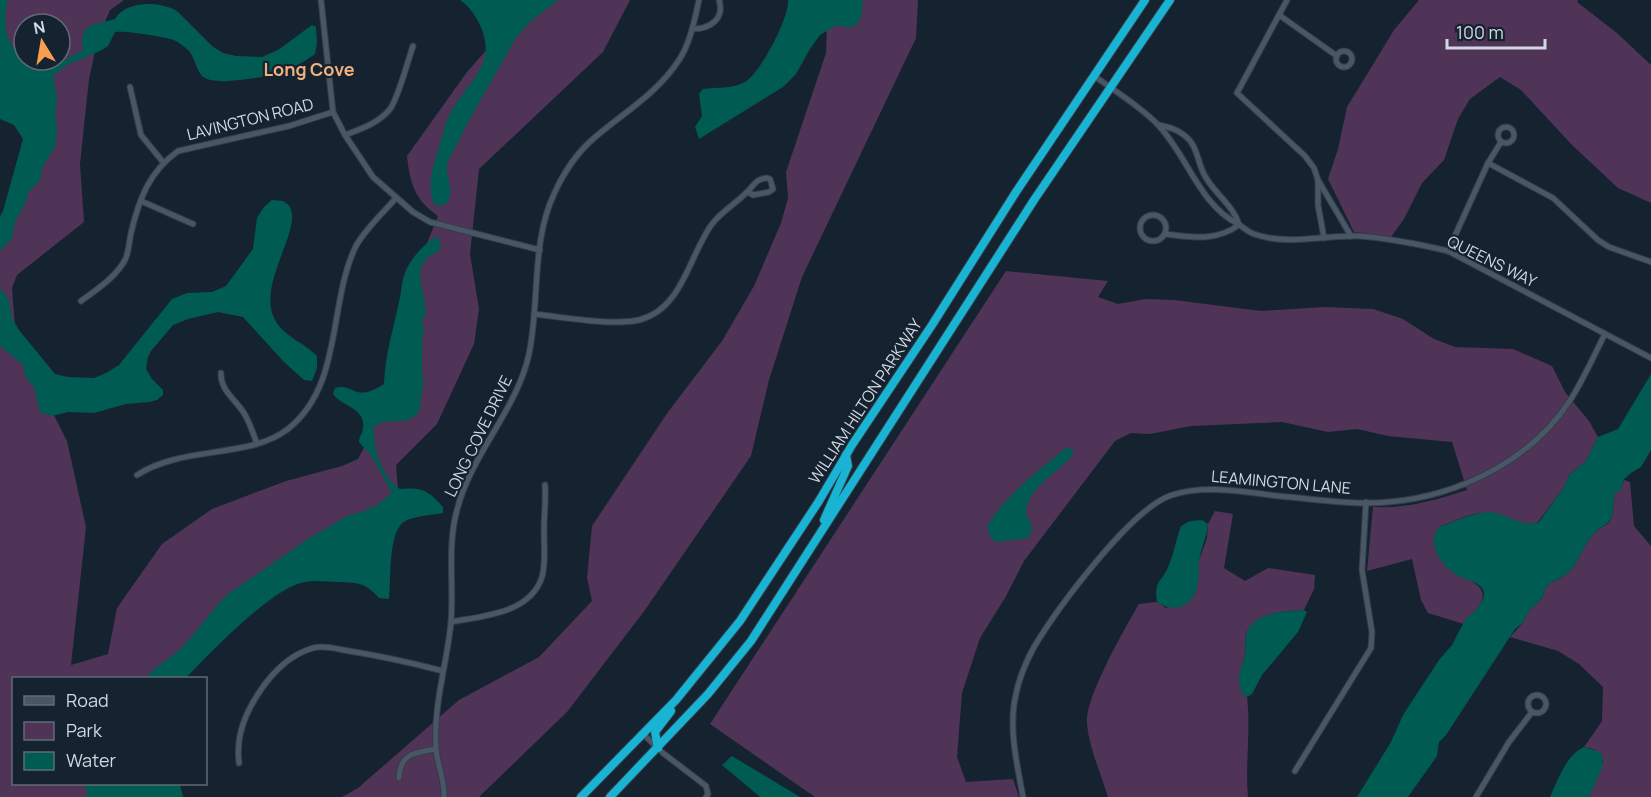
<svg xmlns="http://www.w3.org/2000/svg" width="1651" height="797" font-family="Manrope,sans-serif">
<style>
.green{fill:#4f3458;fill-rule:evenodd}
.water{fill:#005c52}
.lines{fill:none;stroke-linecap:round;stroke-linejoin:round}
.minor-casing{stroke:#333c48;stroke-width:7}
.trunk-casing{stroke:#333c48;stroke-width:10}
.minor{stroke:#485666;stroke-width:5}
.trunk{stroke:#19b4d3;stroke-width:8}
.labels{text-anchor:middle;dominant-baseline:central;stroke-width:4.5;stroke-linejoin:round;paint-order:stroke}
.street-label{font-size:16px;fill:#d0d9e2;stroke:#15222f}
.neighbourhood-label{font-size:18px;font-weight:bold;fill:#f1b17e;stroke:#15222f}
</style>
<rect width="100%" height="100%" fill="#15222f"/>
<g class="green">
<path d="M0 0H124L110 10 98 38 89 79 80 164 84 222 17 275 12 288 16 340 67 441 86 527 71 665 108 654 117 608 162 544 212 509 286 481 342 466 358 459 386 405 412 280 438 216C415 200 410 184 407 156L467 72 521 11 535 0H630L603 52 479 169 470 254 479 309 474 344 437 424 396 465 399 503 292 573 181 678H14V784H104L91 797H0V227L29 161 0 40ZM24 24H60V60H24Z"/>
<path d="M828 0H918L916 38 802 277 769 380 751 456 645 610 567 712 479 797H342L358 788 459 700 539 657 592 601 587 578 592 526 668 412 722 341 754 286 781 223 788 198 786 172 826 53Z"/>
<path d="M1419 0H1578L1577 2 1617 33 1651 65V203L1618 188 1572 145 1521 90 1500 77 1470 99 1458 119 1444 160 1422 183 1404 219 1391 237 1354 232 1328 179 1338 149 1347 107 1394 30Z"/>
<path d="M1006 271 1108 281 1098 297 1118 304 1146 299 1174 300 1261 311 1324 307 1373 309 1403 319 1434 339 1455 347 1513 349 1552 366 1565 392 1589 421 1598 437 1586 461 1569 475 1564 487 1538 522C1519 528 1507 514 1489 513 1473 511 1453 522 1439 527L1451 570C1464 580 1493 584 1479 606 1475 612 1467 618 1464 624L1428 613 1421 600 1412 559 1367 571 1373 507C1406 509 1436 500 1467 490L1452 442 1388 436 1357 429 1328 432 1282 422 1191 426 1150 434 1131 433 1115 441 1024 561 1005 598 980 638 962 693 957 757 966 782 1013 779 1019 797H815L710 724Z"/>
<path d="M1624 480 1630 482 1634 526 1651 546V797H1589L1603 762C1602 750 1594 749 1584 747L1602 721 1603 687 1579 664 1558 651 1510 637 1522 624 1529 611 1543 597 1544 590 1549 584 1564 576 1573 568 1589 539 1598 529 1608 524 1612 517 1615 492 1620 491Z"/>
<path d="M1215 511 1233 514 1224 568 1245 581 1268 568 1315 575 1314 589 1304 610C1286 611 1258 612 1248 630 1244 637 1246 645 1245 653 1242 667 1237 681 1243 694L1247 697C1251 730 1245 763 1248 797H1108C1101 774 1088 745 1087 722 1086 696 1125 628 1139 604L1157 602 1166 608 1195 594 1199 560 1207 538 1208 524Z"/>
</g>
<g class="water">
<path d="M0 0H8C2 18 5 48 24 56V60C33 60 39 65 47 65 59 66 73 55 83 50L82 38 85 30 92 25 115 19C126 0 160 1 177 11L212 46 223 53 236 56 262 57 278 50 312 25 316 27 317 43 315 54C306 60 298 66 287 70 272 76 214 88 202 76 196 69 195 58 189 51 185 47 180 43 174 40 165 37 125 30 115 32L108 46 102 50 65 66 53 76 57 98 55 115 57 129 55 147 43 166 40 180 28 193 26 202 15 222 12 238 0 251V216L3 211 23 139 14 125 0 119Z"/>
<path d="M460 0H558L529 23 516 38 473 113 447 163C445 178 456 191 446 204L438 206 434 204C425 181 436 159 442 137 445 126 448 116 454 107 472 78 497 62 480 25 475 15 469 6 460 0Z"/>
<path d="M788 0H863C862 18 860 33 837 25L820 35 810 49 796 74 783 87 699 139 695 127 702 116 699 94 703 89C717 87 733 89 745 82 760 74 790 16 788 0Z"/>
<path d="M272 200 283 201C286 203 289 205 290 207 302 231 256 285 275 320 283 336 305 343 317 356V368L312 381 304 380 283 361 243 317 218 312 188 319 173 325 151 351 148 357 146 369 152 379 163 390V395L157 400 149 402 126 404 94 413 68 412 52 416 40 412 34 387 25 376 23 365 0 346V290L4 292 9 301 12 318 19 330 55 374 68 377 94 378 106 373 119 365 172 299 187 293 212 292 226 286 253 249 257 218 264 207Z"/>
<path d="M437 236 441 245 439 251 428 257 421 267 420 277 426 311 422 323 424 328 422 342V375L424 377 419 412C405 429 390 414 374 427 372 446 383 479 400 489 422 487 428 490 443 507V513C430 515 416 516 405 521 388 530 391 580 389 599L379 598C365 582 358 583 338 582 327 582 315 580 305 582 271 588 210 653 186 678H148V675C159 664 173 657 184 645 200 628 212 609 228 594L308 539 347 516 364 511 377 505 392 493 373 458 359 442C359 436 363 433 363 428 366 408 341 406 333 394L335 388C354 382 354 404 384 384 385 355 394 326 400 297 402 288 402 279 406 270 412 257 424 244 437 236Z"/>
<path d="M1651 374V450L1641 467 1631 473 1624 479 1620 492H1615L1612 517 1607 524 1598 529 1589 539 1573 568 1564 576 1549 584 1544 590 1543 597 1529 611 1522 624 1515 629 1446 735 1439 742 1437 756 1408 797H1357L1391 742 1403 715 1439 660 1452 645 1466 618C1471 616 1475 611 1479 606 1483 600 1486 594 1482 588 1476 581 1464 579 1457 575 1442 566 1425 543 1439 527 1454 522 1473 512 1489 512 1507 513 1519 528 1539 522L1564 487 1569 475 1586 461 1598 437 1618 429Z"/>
<path d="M1067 447 1074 451 1070 458C1054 475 1025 490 1026 515 1032 522 1034 530 1028 538L996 542 990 536 987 526C1007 494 1038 471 1067 447Z"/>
<path d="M1202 520 1208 524C1207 537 1201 548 1199 561 1198 571 1200 584 1195 593 1187 610 1170 611 1157 602 1154 579 1161 584 1168 567 1174 554 1176 539 1181 526L1190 521Z"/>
<path d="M1304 610 1307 612 1298 632 1262 675 1252 694 1247 697 1243 695C1235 675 1241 672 1245 654 1246 646 1244 638 1248 630 1257 612 1286 611 1304 610Z"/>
<path d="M1584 747 1598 751 1603 756 1602 768 1589 797H1550C1558 780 1566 755 1584 747Z"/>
<path d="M732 756 800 797H760L722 765Z"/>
<path d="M84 784H180L183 797H88Z"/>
</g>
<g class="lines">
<g class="minor-casing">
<g id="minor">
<path d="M321 0 333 112 345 135 373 177 413 212 430 222 540 250"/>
<path d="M1287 0 1237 93 1305 156 1314 168 1318 180 1351 236"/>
<path d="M1279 15 1337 56"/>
<path d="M692 29C710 29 725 19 719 0"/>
<circle cx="1344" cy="59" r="8"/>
<path d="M1094 76C1113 89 1145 110 1159 126 1188 157 1199 204 1238 224 1243 227 1248 232 1254 234 1287 246 1324 235 1358 236 1388 238 1418 244 1448 251L1651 358"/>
<path d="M130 87 141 135 163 162"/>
<path d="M1159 125C1168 127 1177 129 1184 135 1198 145 1197 162 1205 176 1214 193 1234 206 1239 225"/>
<circle cx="1506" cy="135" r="8"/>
<path d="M345 135C361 129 379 123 390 109 398 99 408 60 413 46"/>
<path d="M1488 163 1553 198 1598 240 1609 247 1651 262"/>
<path d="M1318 180V205L1324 238"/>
<path d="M141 201 193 224"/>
<circle cx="1153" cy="228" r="13"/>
<path d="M1165 234C1192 237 1215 242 1239 225"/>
<path d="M1448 251 1488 163 1501 142"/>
<path d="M81 301C96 290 116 277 125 260 129 252 129 242 131 233 139 199 149 172 178 151L289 126 333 112"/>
<path d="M534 314C563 317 611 326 639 320 683 309 689 255 712 224 722 211 735 204 746 193 754 186 755 179 767 178L770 179 773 189 769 192 753 195 748 192"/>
<path d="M221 373C220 390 235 399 244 413 250 423 253 433 257 444"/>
<path d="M137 475C184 445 249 459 288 429 343 385 328 306 355 248 363 231 384 212 396 198"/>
<path d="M451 622C482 616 530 614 542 577 546 563 544 546 544 531 544 515 546 501 545 485"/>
<circle cx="1537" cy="704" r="9"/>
<path d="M642 733 663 753 706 786 708 794 706 797"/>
<path d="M239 763C236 737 244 716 258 694 271 674 288 655 313 648 324 645 337 649 349 651 381 656 412 663 443 671"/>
<path d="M1295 771 1371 648 1372 632 1362 570 1366 502"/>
<path d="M399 778C400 753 415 753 436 749"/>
<path d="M444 797C445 780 437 765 436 748 433 706 447 664 451 622 454 585 447 546 457 510 471 454 517 410 529 354 540 302 531 243 554 194 563 174 577 153 593 139 623 113 657 94 679 60 690 44 695 18 699 0"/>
<path d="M1023 797C1017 764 1008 727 1016 694 1019 679 1027 660 1034 647 1057 609 1131 508 1172 495 1209 483 1252 494 1289 497 1322 500 1356 505 1389 502 1458 496 1530 461 1569 402 1583 381 1593 357 1605 334"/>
<path d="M1476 797 1509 742 1532 712"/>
</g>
</g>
<g class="trunk-casing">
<g id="trunk">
<path d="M824 520 848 466 846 455"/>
<path d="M658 748 655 732 671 711"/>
<path d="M581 797 676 700 740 621 819 501 852 445 932 325 1016 192 1145 0"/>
<path d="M610 797 708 694 751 641 1034 200 1170 0"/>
</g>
</g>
<use href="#minor" class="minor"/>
<use href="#trunk" class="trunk"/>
</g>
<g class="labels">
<g class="street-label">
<text transform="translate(250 119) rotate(-14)">LAVINGTON ROAD</text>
<text transform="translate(1492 261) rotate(26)">QUEENS WAY</text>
<text transform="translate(865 401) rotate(-57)">WILLIAM HILTON PARKWAY</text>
<text transform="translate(478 436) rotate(-64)">LONG COVE DRIVE</text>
<text transform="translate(1281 482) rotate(5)">LEAMINGTON LANE</text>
</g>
<g class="neighbourhood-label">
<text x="309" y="69">Long Cove</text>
</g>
</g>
<rect x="12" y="677" width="195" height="108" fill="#15222f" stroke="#606b77" stroke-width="1.5"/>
<rect x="24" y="696" width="30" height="9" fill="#485666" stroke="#606b77" stroke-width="1.5"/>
<text x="66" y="707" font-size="18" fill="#d0d9e2">Road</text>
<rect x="24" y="722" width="30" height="18" fill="#4f3458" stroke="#606b77" stroke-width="1.5"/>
<text x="66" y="737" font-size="18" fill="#d0d9e2">Park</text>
<rect x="24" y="752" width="30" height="18" fill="#005c52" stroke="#606b77" stroke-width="1.5"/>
<text x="66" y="767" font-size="18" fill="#d0d9e2">Water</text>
<g transform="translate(42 42) rotate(349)"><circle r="28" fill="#15222f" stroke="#606b77" stroke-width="1.5"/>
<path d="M0-4.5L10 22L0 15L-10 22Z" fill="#fa9f4f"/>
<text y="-9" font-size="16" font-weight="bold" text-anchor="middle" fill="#d0d9e2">N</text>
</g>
<path d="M1447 39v9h98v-9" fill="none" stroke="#d0d9e2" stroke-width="3"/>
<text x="1456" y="39" font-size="18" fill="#d0d9e2" stroke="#15222f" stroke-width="4.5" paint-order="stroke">100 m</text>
</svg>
